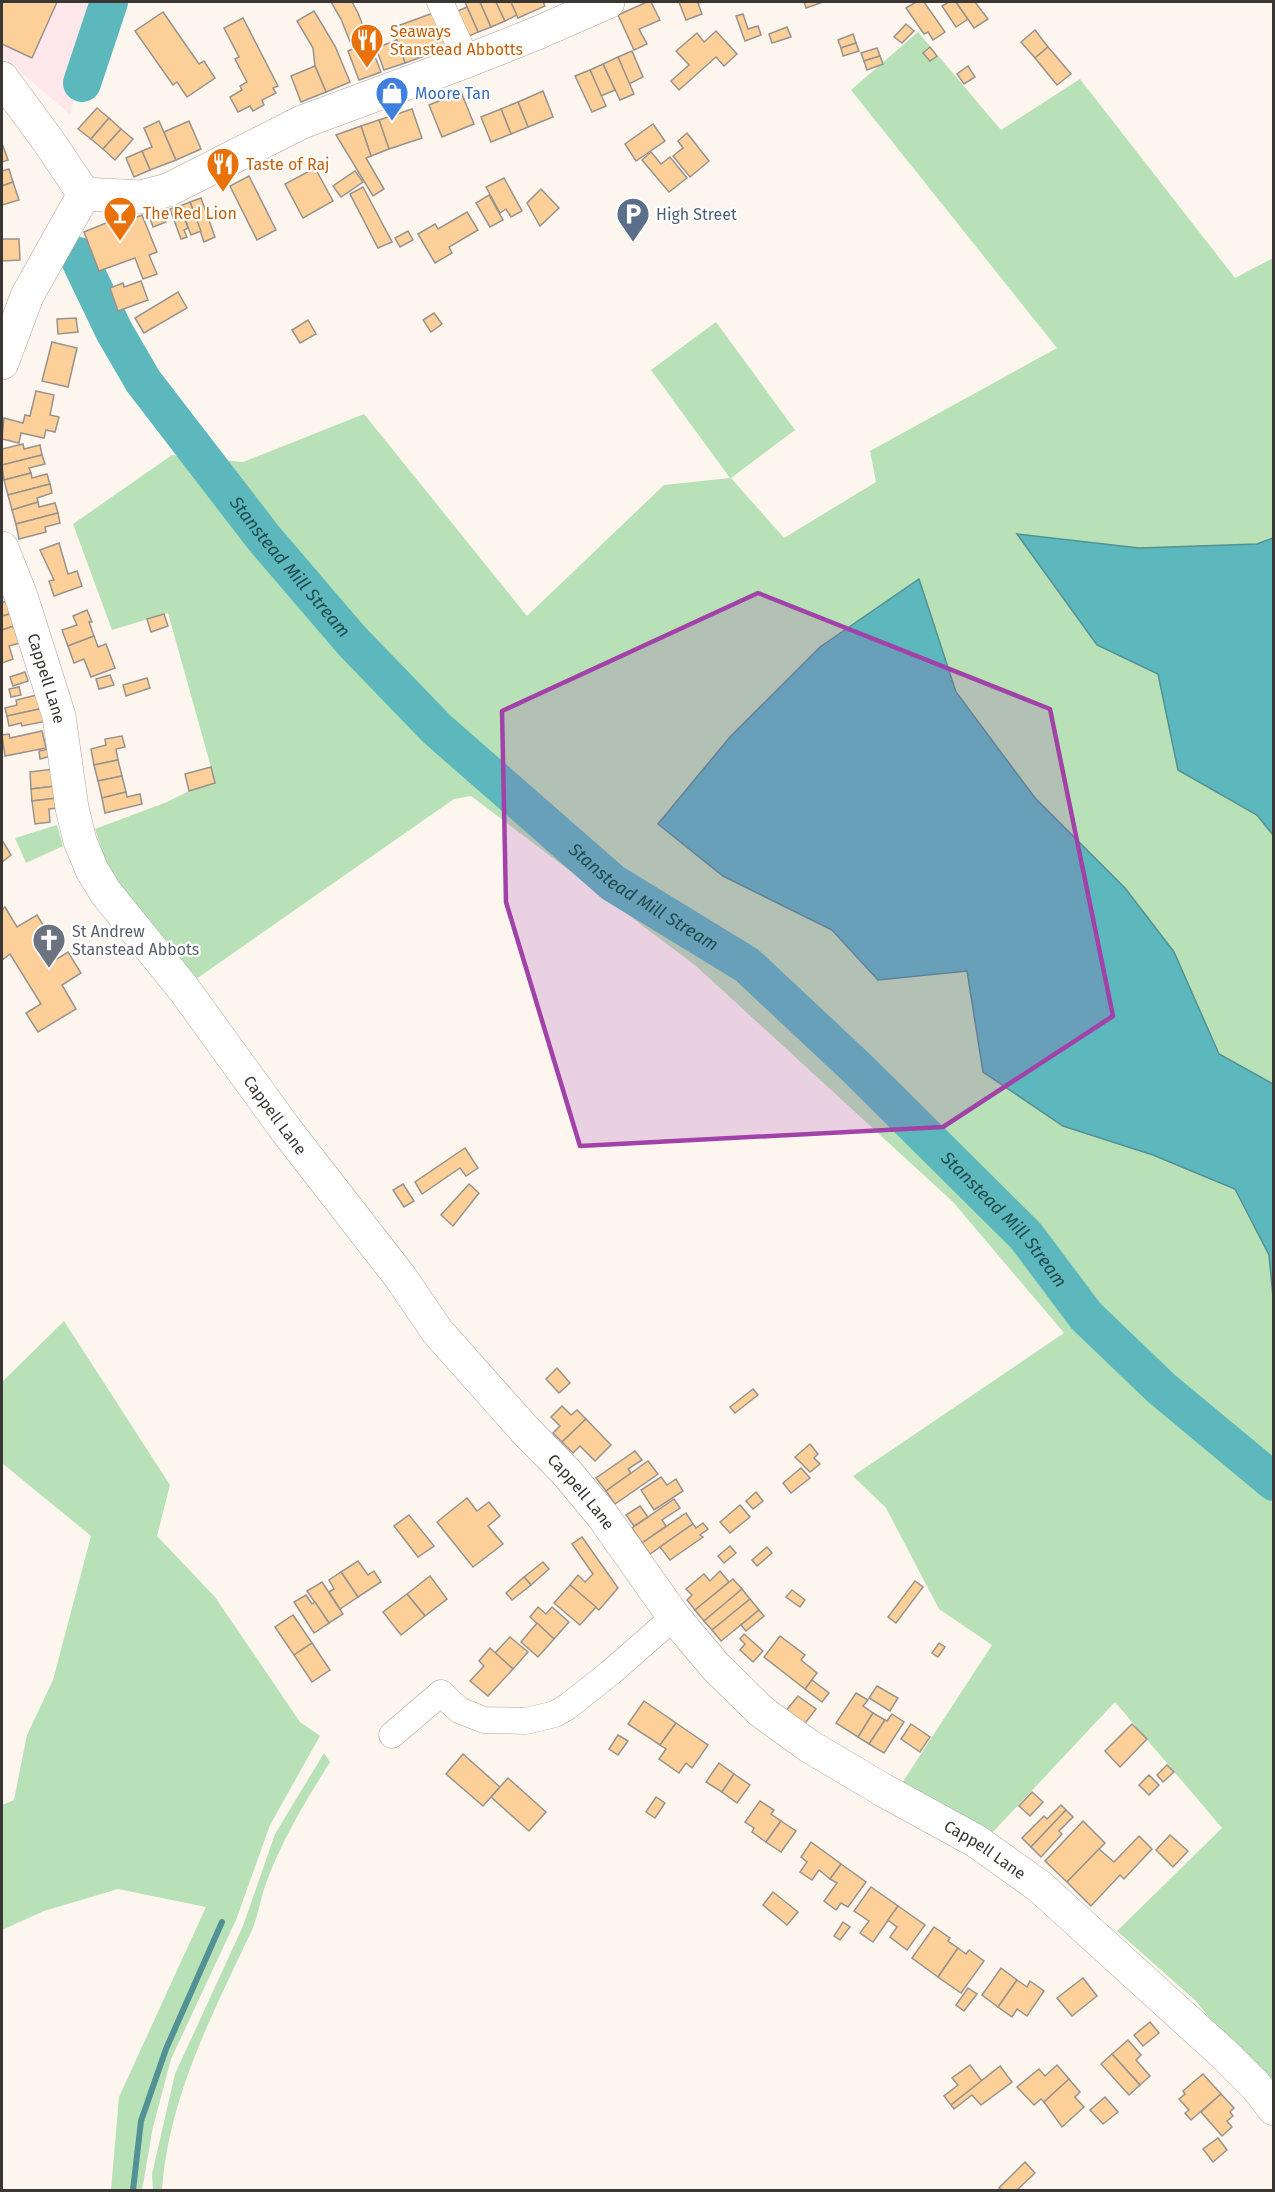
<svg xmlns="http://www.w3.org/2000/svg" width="1275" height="2192" font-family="'Fira Sans',sans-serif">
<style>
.commercial{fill:#fde7ea}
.green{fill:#b8e1b7}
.water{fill:#5cb8bd;stroke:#529194;stroke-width:1.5}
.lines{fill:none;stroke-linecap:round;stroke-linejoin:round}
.stream{stroke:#529194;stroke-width:6}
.river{stroke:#5cb8bd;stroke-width:38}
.building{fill:#fed099;stroke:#99938d;stroke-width:1.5}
.street-casing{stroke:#aca6a0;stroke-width:27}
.secondary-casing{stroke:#aca6a0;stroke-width:34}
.street{stroke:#fff;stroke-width:26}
.secondary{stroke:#fff;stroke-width:33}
.marked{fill:#a242a9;fill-opacity:0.2;stroke:#a242a9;stroke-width:4.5;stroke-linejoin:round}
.labels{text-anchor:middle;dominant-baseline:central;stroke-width:4.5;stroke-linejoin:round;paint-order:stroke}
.food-label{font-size:16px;fill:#c56008;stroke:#fff;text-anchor:start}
.shop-label{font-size:16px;fill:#366cbe;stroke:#fff;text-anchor:start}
.service-label{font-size:16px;fill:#4e5e75;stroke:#fff;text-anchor:start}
.street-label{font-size:16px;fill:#393633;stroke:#fff}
.worship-label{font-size:16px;fill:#5b616d;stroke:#fff;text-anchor:start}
.water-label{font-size:18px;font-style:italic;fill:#214c4e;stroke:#fff}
</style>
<rect width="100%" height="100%" fill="#fcf6ef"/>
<path class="commercial" d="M2 2H100L70 114 2 56Z"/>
<g class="green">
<path d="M918 32 1001 130 1080 79 1235 278 1273 258V538L1257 544 1139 548 1018 535 1097 645 1158 674 1178 770 1257 815 1273 835V1084L1219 1054 1174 952 1125 888 1035 798 956 692 919 579 820 647 730 737 658 824 723 876 832 930 878 980 967 970 983 1072 1153 1155 1235 1189 1269 1255 1274 1297V1501L1271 1502 1274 1505 1273 2098 1196 2001 1117 1931 1222 1828 1115 1702 991 1834 902 1783 992 1645 939 1609 886 1508 853 1476 1064 1333 953 1202 696 966 471 796 454 799 189 984 109 872 95 829 167 802 189 791 185 774 211 767 168 613 112 630 73 524 172 455 243 462 364 414 527 616 664 485 730 478 651 370 716 322 795 430 731 478 784 538 876 482 870 451 1057 348 851 90Z"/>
<path d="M57 825 63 846 26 863 15 838Z"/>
<path d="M64 1321 170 1485 157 1536 215 1597 300 1722 320 1736 270 1825 236 1920 171 2059 153 2127 142 2190H111L119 2097 206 1907 118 1889 44 1911 2 1930V1805L14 1800 27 1735 53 1680 91 1536 2 1463V1382Z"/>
<path d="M324 1753 330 1762C307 1799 284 1836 268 1878 261 1895 259 1913 252 1930 212 2015 169 2096 162 2190H153L152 2174 175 2074 243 1926 275 1834Z"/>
</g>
<g class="water">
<path d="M1017 534 1139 548 1257 544 1273 538V835L1257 815 1178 770 1158 674 1097 645Z"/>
<path d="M919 579 956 692 1035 798 1125 888 1174 952 1219 1054 1273 1084V1297L1269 1255 1235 1189 1153 1155 1063 1126 983 1072 967 971 878 980 832 930 723 876 658 824 730 737 820 647Z"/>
</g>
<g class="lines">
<path class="stream" d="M133 2190 141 2121 166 2049 222 1922"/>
<g class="river">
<path d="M82 83 109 2"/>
<path id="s1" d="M78 256 114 331 143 381 263 537 352 641 437 729 613 883 747 965 858 1069 1026 1236 1086 1316 1161 1388 1274 1482"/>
</g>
</g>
<g class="building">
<path d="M3 2H57L32 58 2 44V5Z"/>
<path d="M331 2H352L358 13 381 72 359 80 348 51 353 49 341 19Z"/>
<path d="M465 2H480L491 27 478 32Z"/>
<path d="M480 2H496L505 21 491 27Z"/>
<path d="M496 2H511L517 15 505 21Z"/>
<path d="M511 2H543L545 6 518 18Z"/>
<path d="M647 2H651L660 20 639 29 647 44 634 50 618 15Z"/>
<path d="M679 2H703L698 3 702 14 686 20Z"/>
<path d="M804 2H823L806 8Z"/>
<path d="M916 2H924L945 32 933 40 928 32 924 34 906 8Z"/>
<path d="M949 2H956L968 19 956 27 942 6Z"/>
<path d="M956 2H975L988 19 974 28Z"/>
<path d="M467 7 478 32 465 38 453 13Z"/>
<path d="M314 11 335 46 350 82 326 92 315 66 313 48 297 21Z"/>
<path d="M163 12 199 64 204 61 215 78 187 97 177 82 173 85 135 31Z"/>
<path d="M436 12 449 47 405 63 392 28Z"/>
<path d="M743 14 748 29 758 26 761 35 745 41 736 16Z"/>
<path d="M243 18 278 86 273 88 276 93 262 100 264 105 253 111 250 106 238 112 230 97 242 90 240 86 247 82 235 59 239 57 224 28Z"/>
<path d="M906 24 914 31 902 43 894 37Z"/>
<path d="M787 27 791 37 772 43 769 34Z"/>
<path d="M1035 30 1048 47 1035 58 1021 42Z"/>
<path d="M716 31 737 54 724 66 716 57 679 90 671 81 689 65 676 51 697 33 704 42Z"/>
<path d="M853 34 856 43 841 48 838 40Z"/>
<path d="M397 40 405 63 384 70 376 48Z"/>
<path d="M856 43 859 51 843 56 841 48Z"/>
<path d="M930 47 937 56 930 61 923 53Z"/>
<path d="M1048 47 1071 74 1057 85 1035 58Z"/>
<path d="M877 48 880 56 864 61 861 53Z"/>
<path d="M632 51 643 77 629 84 618 57Z"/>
<path d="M880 56 883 64 867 70 864 61Z"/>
<path d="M618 57 634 94 620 100 603 64Z"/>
<path d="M603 64 615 90 601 96 590 70Z"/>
<path d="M315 66 326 92 301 102 291 76Z"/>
<path d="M968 66 975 77 964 84 957 74Z"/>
<path d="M590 70 606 106 592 112 575 76Z"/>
<path d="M543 91 553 117 528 127 518 102Z"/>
<path d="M461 92 474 124 442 137 429 105Z"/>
<path d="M518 102 528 127 511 134 501 109Z"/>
<path d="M97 108 109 118 91 139 78 129Z"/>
<path d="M412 109 422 138 389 149 379 120Z"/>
<path d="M501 109 511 134 491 142 481 117Z"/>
<path d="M109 118 121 129 103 149 91 139Z"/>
<path d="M379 120 389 149 371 156 361 126Z"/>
<path d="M159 121 176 160 150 170 142 151 152 147 144 128Z"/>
<path d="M189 121 201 149 176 160 164 132Z"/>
<path d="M653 124 665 141 636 161 625 144Z"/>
<path d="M361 126 371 156 366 158 384 189 373 196 336 135Z"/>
<path d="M121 129 133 139 115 160 103 149Z"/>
<path d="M687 133 709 161 690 177 673 156 683 148 678 141Z"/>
<path d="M3 146 8 160 2 162V147Z"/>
<path d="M142 151 150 170 134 177 126 158Z"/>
<path d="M651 152 661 164 670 157 687 178 669 192 642 160Z"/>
<path d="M315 168 333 201 303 218 285 184Z"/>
<path d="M9 169 13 182 2 186V171Z"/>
<path d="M355 171 363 182 341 197 333 186Z"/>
<path d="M249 176 276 230 257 240 230 186Z"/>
<path d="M504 178 522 211 511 217 506 209 500 213 486 187Z"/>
<path d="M13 182 19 200 2 205V186Z"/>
<path d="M363 187 392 242 378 248 350 194Z"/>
<path d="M541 189 559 208 540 226 527 203Z"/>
<path d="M489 195 503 220 490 227 476 203Z"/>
<path d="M201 198 215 237 204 242 190 202Z"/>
<path d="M190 202 201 231 191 235 180 206Z"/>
<path d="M180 206 188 228 184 230 187 237 181 239 170 209Z"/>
<path d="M161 208 166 222 153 227 148 212Z"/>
<path d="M467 212 478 230 449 247 452 253 435 263 418 234 435 224 438 229Z"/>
<path d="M142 215 157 252 149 255 157 274 143 279 135 258 99 271 84 232 111 221 113 227Z"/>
<path d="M408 231 413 240 400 247 395 238Z"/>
<path d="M2 239H19L20 260 2 261Z"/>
<path d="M141 281 148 300 118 311 110 288 123 283 124 287Z"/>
<path d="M178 292 187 308 144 333 135 318Z"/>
<path d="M434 313 442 324 431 332 423 320Z"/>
<path d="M76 318 78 332 58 334 57 319Z"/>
<path d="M308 320 316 334 300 343 292 330Z"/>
<path d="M52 342 77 348 68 387 42 381Z"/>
<path d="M36 391 54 395 50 415 59 417 55 432 46 430 44 438 21 433 19 443 2 439 4 418 23 423 25 415 30 416Z"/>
<path d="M23 444 24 449 40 445 42 455 2 465V449Z"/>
<path d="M42 455 45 464 29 468 31 473 4 480 2 465Z"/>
<path d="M31 473 32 478 47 474 50 484 8 495 4 480Z"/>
<path d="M50 484 52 493 37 498 38 502 12 510 8 495Z"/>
<path d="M38 502 39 507 55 503 58 513 16 524 12 510Z"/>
<path d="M58 513 60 523 45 527 46 532 19 539 16 524Z"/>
<path d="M59 543 68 574 77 571 82 586 54 596 49 581 54 580 40 550Z"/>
<path d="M6 601 10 614 2 616V603Z"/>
<path d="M87 610 92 622H89L94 636 68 646 62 630 77 625 73 616Z"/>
<path d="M10 614 14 626 2 630V616Z"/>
<path d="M164 614 168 626 151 632 147 619Z"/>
<path d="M14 626 20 643 9 646 13 659 2 663V630Z"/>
<path d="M94 636 98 647 106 644 115 668 91 677 84 659 74 663 68 646Z"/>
<path d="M25 672 28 681 13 686 10 677Z"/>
<path d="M110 675 114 685 99 689 96 679Z"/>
<path d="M147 678 150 688 126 696 123 685Z"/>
<path d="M19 687 21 695 11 697 9 689Z"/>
<path d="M41 694 44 708 7 716 5 708 17 705 16 700Z"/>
<path d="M44 708 47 721 22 726 21 723 9 726 7 716Z"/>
<path d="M42 731 46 748 5 756 2 735 9 734 10 738Z"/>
<path d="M122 736 125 747 116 749 118 760 94 765 91 749 106 745 105 739Z"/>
<path d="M49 749 51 756 40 759 39 751Z"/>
<path d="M118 760 122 776 98 781 94 765Z"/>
<path d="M211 767 215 783 189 791 185 774Z"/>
<path d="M54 769 56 786 31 789 30 772Z"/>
<path d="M122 776 126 792 102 798 98 781Z"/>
<path d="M56 786 57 798 32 801 31 789Z"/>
<path d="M126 792 127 797 140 794 142 804 105 813 102 798Z"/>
<path d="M57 798 58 808 49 809 50 822 35 824 32 801Z"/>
<path d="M2 840 11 855 2 862Z"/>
<path d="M5 907 17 927 37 915 50 936 37 944 49 964 68 952 81 973 62 985 76 1009 38 1032 26 1013 41 1004 10 954 2 960V910Z"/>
<path d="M465 1148 478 1168 466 1176 460 1168 422 1194 415 1182Z"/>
<path d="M403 1184 414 1201 404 1207 393 1190Z"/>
<path d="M469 1184 479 1193 453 1226 441 1215Z"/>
<path d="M557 1368 570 1383 559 1393 546 1379Z"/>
<path d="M753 1389 758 1395 735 1413 730 1407Z"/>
<path d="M562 1406 571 1415 577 1410 586 1419 562 1442 553 1433 560 1426 551 1417Z"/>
<path d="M586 1419 611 1445 595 1461 580 1446 573 1453 562 1442Z"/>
<path d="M810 1444 818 1454 814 1458 820 1464 810 1472 795 1457Z"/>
<path d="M635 1451 642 1460 628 1469 631 1473 606 1491 596 1478Z"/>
<path d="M648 1461 658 1474 615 1504 606 1491Z"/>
<path d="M801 1468 810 1478 791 1493 783 1483Z"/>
<path d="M661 1477 667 1485 676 1479 683 1491 654 1510 641 1490Z"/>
<path d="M756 1492 763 1501 753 1509 746 1501Z"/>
<path d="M467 1498 477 1511 489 1502 500 1516 488 1526 503 1544 473 1567 437 1522Z"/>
<path d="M674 1499 680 1508 662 1520 666 1526 642 1543 632 1528Z"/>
<path d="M740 1505 750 1517 730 1533 720 1522Z"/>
<path d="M640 1506 648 1517 634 1526 626 1515Z"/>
<path d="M686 1513 693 1524 650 1554 642 1543Z"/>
<path d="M409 1515 434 1546 418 1557 394 1526Z"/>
<path d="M703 1523 708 1529 700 1535 703 1537 670 1560 660 1547 693 1524 696 1528Z"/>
<path d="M582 1537 618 1588 599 1610 570 1585 578 1575 585 1582 593 1574 572 1544Z"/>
<path d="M730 1546 736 1553 724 1563 718 1556Z"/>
<path d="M767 1547 772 1553 757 1566 752 1560Z"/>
<path d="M358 1561 368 1575 374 1571 381 1582 358 1597 341 1572Z"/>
<path d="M543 1562 549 1569 531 1585 524 1577Z"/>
<path d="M720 1571 729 1582 695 1610 687 1600 692 1595 686 1589 704 1574 710 1581Z"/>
<path d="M341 1572 358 1597 340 1609 329 1592 334 1589 329 1580Z"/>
<path d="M430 1576 447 1599 425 1616 407 1594Z"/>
<path d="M524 1577 531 1585 512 1600 506 1593Z"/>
<path d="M733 1579 742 1589 704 1621 695 1610Z"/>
<path d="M915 1581 923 1587 896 1623 888 1617Z"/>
<path d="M322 1582 343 1614 329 1623 307 1591Z"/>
<path d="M570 1585 596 1607 580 1625 554 1603Z"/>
<path d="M742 1589 750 1599 712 1630 704 1621Z"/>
<path d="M792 1590 805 1600 800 1607 786 1597Z"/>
<path d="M407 1594 425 1616 401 1635 383 1612Z"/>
<path d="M306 1595 312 1604 315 1602 329 1623 314 1633 294 1602Z"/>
<path d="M750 1599 759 1610 721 1641 712 1630Z"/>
<path d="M538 1607 546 1614 552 1607 569 1622 554 1639 530 1617Z"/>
<path d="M759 1610 764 1616 746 1631 741 1625Z"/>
<path d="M293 1615 312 1643 294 1655 275 1627Z"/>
<path d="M537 1623 554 1639 538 1657 521 1642Z"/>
<path d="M744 1634 763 1651 753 1662 740 1650 745 1644 740 1639Z"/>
<path d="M780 1636 805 1655 801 1660 817 1673 805 1689 764 1657Z"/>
<path d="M510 1637 528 1652 513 1669 495 1653Z"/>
<path d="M312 1643 330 1670 312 1682 294 1655Z"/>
<path d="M939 1643 945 1647 938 1657 932 1653Z"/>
<path d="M490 1648 513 1669 488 1696 470 1681 484 1666 479 1661Z"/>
<path d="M812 1680 829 1693 822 1702 805 1689Z"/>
<path d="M877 1686 898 1698 890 1711 869 1698Z"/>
<path d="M856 1693 868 1700 863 1706 873 1713 858 1737 836 1723Z"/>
<path d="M798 1696 816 1709 803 1726 785 1712Z"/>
<path d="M644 1701 676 1723 660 1745 628 1724Z"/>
<path d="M873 1713 885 1720 869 1744 858 1737Z"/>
<path d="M892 1714 904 1722 884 1753 869 1744 885 1720 887 1721Z"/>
<path d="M676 1723 708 1745 692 1768 686 1763 679 1773 659 1759 666 1749 660 1745Z"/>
<path d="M911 1724 930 1737 920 1752 901 1739Z"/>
<path d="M1132 1724 1147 1739 1120 1767 1105 1751Z"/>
<path d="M618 1735 628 1741 618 1755 609 1749Z"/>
<path d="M463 1754 500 1787 483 1806 446 1774Z"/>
<path d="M719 1763 734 1774 722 1792 706 1782Z"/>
<path d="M1167 1765 1174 1772 1163 1782 1157 1775Z"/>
<path d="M734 1774 750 1785 737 1803 722 1792Z"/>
<path d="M1149 1775 1159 1785 1149 1795 1139 1785Z"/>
<path d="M508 1778 546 1812 529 1831 491 1797Z"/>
<path d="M1032 1792 1043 1802 1030 1816 1019 1806Z"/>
<path d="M656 1797 665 1803 655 1818 646 1812Z"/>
<path d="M760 1801 774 1810 771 1814 781 1821 766 1842 752 1832 754 1828 745 1822Z"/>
<path d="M1061 1805 1066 1810 1031 1847 1022 1838 1044 1816 1047 1819Z"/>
<path d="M1066 1810 1073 1817 1059 1831 1062 1834 1041 1857 1031 1847Z"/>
<path d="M781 1821 796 1831 781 1852 766 1842Z"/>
<path d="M1083 1821 1105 1843 1067 1882 1045 1861Z"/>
<path d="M1170 1835 1188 1851 1173 1867 1156 1850Z"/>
<path d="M1139 1836 1152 1849 1124 1879 1120 1875 1091 1906 1067 1882 1099 1849 1114 1862Z"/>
<path d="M811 1842 841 1864 830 1879 819 1870 812 1880 800 1872 807 1862 801 1857Z"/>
<path d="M841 1864 866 1882 848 1907 841 1903 836 1910 824 1901 837 1883 830 1879Z"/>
<path d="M871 1887 898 1906 873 1942 860 1933 869 1921 854 1911Z"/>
<path d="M773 1892 798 1912 787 1925 763 1905Z"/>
<path d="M898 1906 925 1925 907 1950 890 1937 897 1927 888 1920Z"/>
<path d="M843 1922 850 1927 840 1940 834 1936Z"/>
<path d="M934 1927 950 1938 948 1941 958 1948 938 1977 912 1958Z"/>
<path d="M958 1948 966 1954 969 1950 984 1961 961 1993 938 1977Z"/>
<path d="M1001 1968 1017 1980 998 2007 982 1995Z"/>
<path d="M1083 1978 1097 1996 1072 2016 1057 1998Z"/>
<path d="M1017 1980 1027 1987 1030 1981 1044 1991 1027 2016 1017 2009 1012 2017 998 2007Z"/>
<path d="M968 1988 977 1994 964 2011 956 2005Z"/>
<path d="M1150 2022 1159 2033 1143 2046 1134 2035Z"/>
<path d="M1128 2040 1141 2055 1136 2060 1150 2076 1140 2085 1112 2054Z"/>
<path d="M1112 2054 1140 2085 1129 2095 1101 2064Z"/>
<path d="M970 2065 982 2081 951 2105 944 2096 958 2085 952 2078Z"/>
<path d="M1057 2065 1069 2079 1044 2102 1041 2099 1034 2105 1017 2087 1039 2069 1045 2076Z"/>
<path d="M1000 2066 1012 2082 981 2105 972 2095 954 2109 951 2105Z"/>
<path d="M1203 2074 1221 2094 1191 2120 1185 2113 1189 2110 1179 2099 1185 2094 1183 2091Z"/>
<path d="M1069 2079 1080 2092 1075 2097 1084 2107 1062 2127 1044 2102Z"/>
<path d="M1221 2094 1234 2108 1230 2112 1233 2116 1227 2121 1232 2127 1222 2136 1201 2112Z"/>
<path d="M1105 2097 1118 2112 1103 2124 1090 2110Z"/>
<path d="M1218 2138 1227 2150 1213 2162 1203 2149Z"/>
<path d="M1025 2162 1035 2173 1017 2190H1002L999 2188Z"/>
</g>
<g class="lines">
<g class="street-casing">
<g id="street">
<path d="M440 2 467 61"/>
<path d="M392 1735 441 1693 459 1710 484 1720 526 1721 555 1714 567 1707 610 1673 674 1617"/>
</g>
</g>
<g class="secondary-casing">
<g id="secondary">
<path d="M2 78 49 142 84 194"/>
<path d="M84 194 141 197 168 190 302 122 467 61 535 34 608 2"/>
<path d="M2 363 27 296 84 194"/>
<path id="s2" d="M2 548 21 596 59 716 72 808 80 841 92 870 106 893 183 988 286 1130 401 1278 437 1331 524 1429 567 1473 602 1515 674 1617 716 1667 762 1712 809 1746 883 1790 976 1841 1039 1886 1224 2054 1256 2086 1274 2109"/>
</g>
</g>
<use href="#street" class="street"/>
<use href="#secondary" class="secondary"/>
</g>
<path class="marked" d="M758 593 1050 709 1113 1016 943 1127 580 1146 506 902 502 711Z"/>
<defs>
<g id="restaurant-pin" transform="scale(1.725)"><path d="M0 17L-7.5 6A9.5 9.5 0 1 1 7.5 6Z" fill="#e8710a" stroke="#fff"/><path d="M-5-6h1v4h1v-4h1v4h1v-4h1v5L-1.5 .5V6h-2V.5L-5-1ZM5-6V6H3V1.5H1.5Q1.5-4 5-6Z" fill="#fff"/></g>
<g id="shop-pin" transform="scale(1.725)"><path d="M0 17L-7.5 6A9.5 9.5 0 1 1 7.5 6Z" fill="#3f7fe0" stroke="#fff"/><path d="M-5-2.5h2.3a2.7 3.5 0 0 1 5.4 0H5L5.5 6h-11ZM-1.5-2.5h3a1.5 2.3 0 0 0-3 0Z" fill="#fff"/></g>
<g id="bar-pin" transform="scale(1.725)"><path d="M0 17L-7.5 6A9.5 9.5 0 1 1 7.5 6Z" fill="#e8710a" stroke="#fff"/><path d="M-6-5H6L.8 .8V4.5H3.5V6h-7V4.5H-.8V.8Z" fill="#fff"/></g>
<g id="parking-pin" transform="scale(1.725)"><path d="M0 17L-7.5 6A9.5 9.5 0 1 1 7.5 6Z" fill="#5c6f8a" stroke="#fff"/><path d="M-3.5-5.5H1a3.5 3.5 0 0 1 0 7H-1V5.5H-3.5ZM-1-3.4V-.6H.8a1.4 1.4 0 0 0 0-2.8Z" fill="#fff"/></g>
<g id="church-pin" transform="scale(1.725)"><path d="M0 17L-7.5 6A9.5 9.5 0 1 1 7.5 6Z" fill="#6b7280" stroke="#fff"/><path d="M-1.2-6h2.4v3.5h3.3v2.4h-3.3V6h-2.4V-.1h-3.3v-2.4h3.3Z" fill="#fff"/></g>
</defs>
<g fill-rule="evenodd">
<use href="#restaurant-pin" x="367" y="40"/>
<use href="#shop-pin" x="392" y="93"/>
<use href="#restaurant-pin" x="223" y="164"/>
<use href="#bar-pin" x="120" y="213"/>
<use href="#parking-pin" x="633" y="214"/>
<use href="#church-pin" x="49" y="940"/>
</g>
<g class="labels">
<g class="food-label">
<text x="390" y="31">Seaways<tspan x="390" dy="18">Stanstead Abbotts</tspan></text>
<text x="246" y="164">Taste of Raj</text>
<text x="143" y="213">The Red Lion</text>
</g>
<g class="shop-label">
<text x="415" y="93">Moore Tan</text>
</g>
<g class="service-label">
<text x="656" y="214">High Street</text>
</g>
<g class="street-label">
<text stroke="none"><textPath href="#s2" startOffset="138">Cappell Lane</textPath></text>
<text stroke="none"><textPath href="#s2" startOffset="642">Cappell Lane</textPath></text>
<text stroke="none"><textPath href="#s2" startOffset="1128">Cappell Lane</textPath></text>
<text stroke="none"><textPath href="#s2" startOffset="1676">Cappell Lane</textPath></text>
</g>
<g class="worship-label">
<text x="72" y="931">St Andrew<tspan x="72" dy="18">Stanstead Abbots</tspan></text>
</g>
<g class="water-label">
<text stroke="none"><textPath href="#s1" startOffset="378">Stanstead Mill Stream</textPath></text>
<text stroke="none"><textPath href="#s1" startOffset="864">Stanstead Mill Stream</textPath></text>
<text stroke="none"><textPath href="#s1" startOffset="1350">Stanstead Mill Stream</textPath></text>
</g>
</g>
<rect width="1275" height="2192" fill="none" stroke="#393633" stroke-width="6"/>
</svg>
